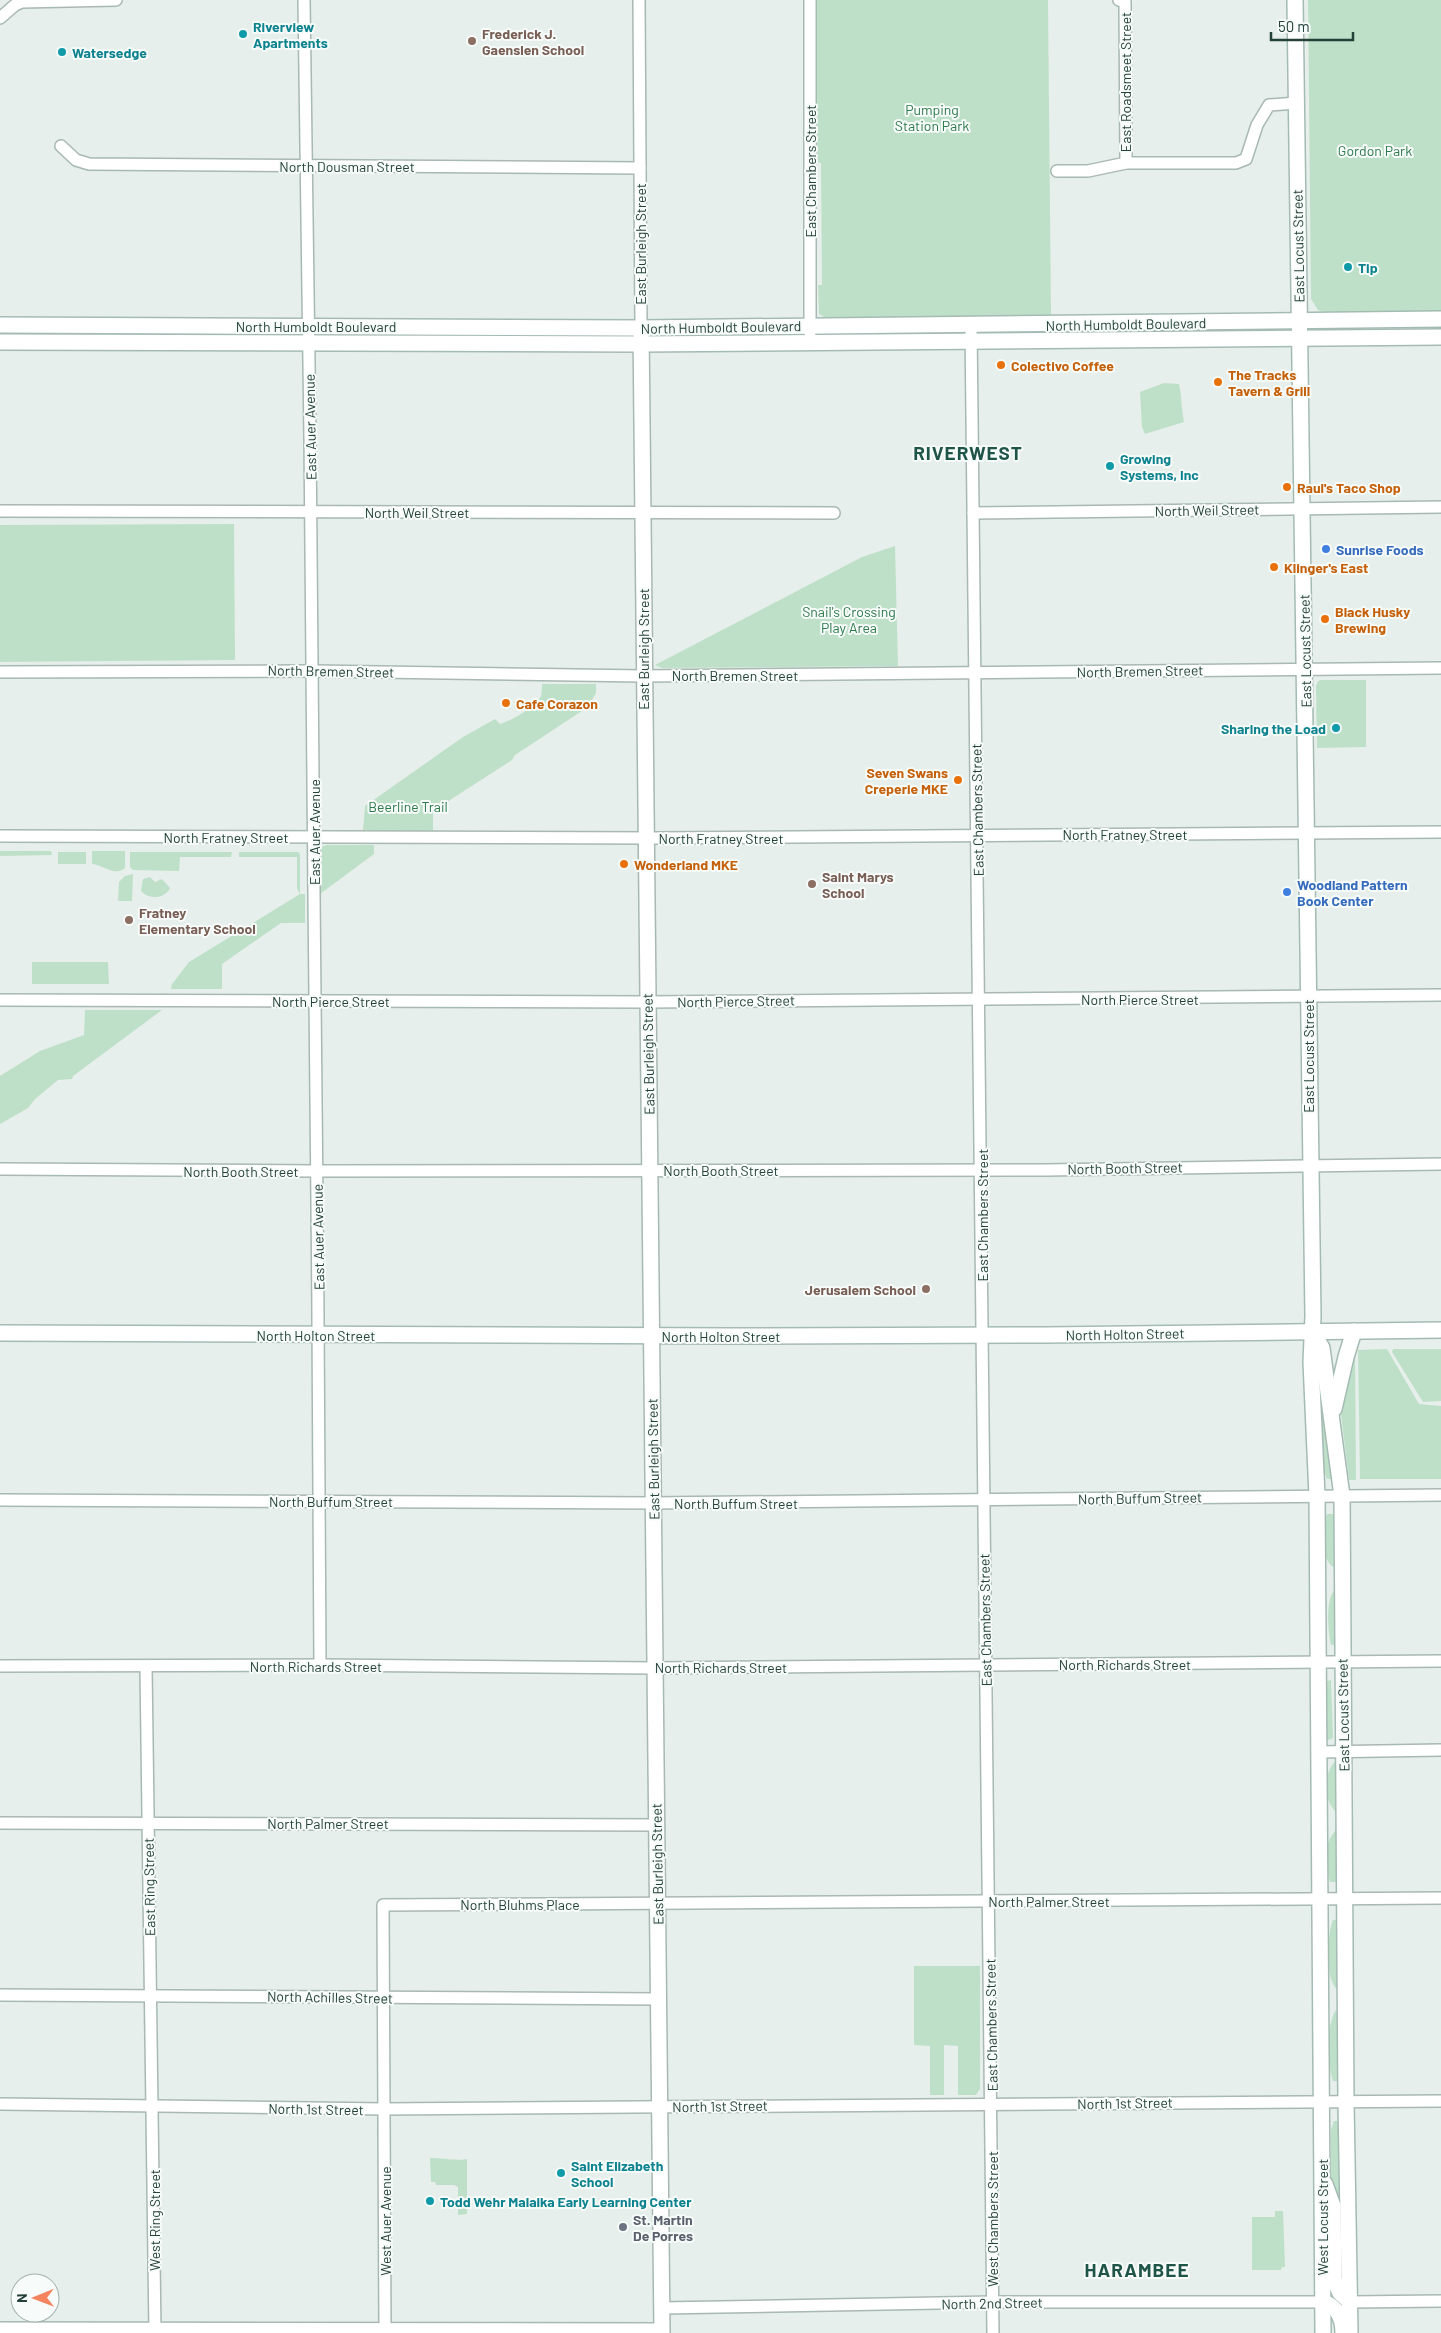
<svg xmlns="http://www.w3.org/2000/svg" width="1441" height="2333" font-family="Barlow,sans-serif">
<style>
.green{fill:#bfe0c8}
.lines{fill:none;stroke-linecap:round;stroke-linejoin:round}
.minor-casing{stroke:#a8b8b2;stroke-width:14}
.tertiary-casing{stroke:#a8b8b2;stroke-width:18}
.secondary-casing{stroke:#a4bbb3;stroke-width:18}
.minor{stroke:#fff;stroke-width:11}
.tertiary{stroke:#fff;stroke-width:15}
.secondary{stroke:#fff;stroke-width:15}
.culture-dot{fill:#0f9aa8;stroke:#f7fbf9;stroke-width:2}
.education-dot{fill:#8d6e63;stroke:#f7fbf9;stroke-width:2}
.food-dot{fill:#e8710a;stroke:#f7fbf9;stroke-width:2}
.shop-dot{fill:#3f7fe0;stroke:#f7fbf9;stroke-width:2}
.worship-dot{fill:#6b7280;stroke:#f7fbf9;stroke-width:2}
.labels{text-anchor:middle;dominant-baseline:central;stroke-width:4;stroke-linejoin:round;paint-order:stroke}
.culture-label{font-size:14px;font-weight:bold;fill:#0d838f;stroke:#f7fbf9;text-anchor:start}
.education-label{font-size:14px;font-weight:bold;fill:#785e54;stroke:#f7fbf9;text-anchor:start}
.street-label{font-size:14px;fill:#24423a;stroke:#f7fbf9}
.park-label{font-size:14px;fill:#2d7a4b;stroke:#f7fbf9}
.food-label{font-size:14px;font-weight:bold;fill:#c56008;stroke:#f7fbf9;text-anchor:start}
.shop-label{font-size:14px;font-weight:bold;fill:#366cbe;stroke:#f7fbf9;text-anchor:start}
.worship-label{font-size:14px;font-weight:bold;fill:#5b616d;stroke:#f7fbf9;text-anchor:start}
.district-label{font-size:19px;font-weight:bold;letter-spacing:1px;fill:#1f5548;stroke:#f7fbf9}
</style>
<rect width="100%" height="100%" fill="#e6efeb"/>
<g class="green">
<path d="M815 0H1048L1051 315 826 318 819 314 818 285H822L821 163 816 162Z"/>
<path d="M1308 0H1441V314L1324 313 1318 310 1311 299Z"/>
<path d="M950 331 956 332V337H823V332Z"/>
<path d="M1164 383 1179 384C1182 397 1181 408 1184 422L1145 434 1142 427 1140 392Z"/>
<path d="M234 524 235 660 0 662V525Z"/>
<path d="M895 546 898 666 662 668 655 665 862 557Z"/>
<path d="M1321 680H1366V747L1317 748 1316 686 1318 681Z"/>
<path d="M542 684H596V693L588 707 515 755 512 760 433 811V831L363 830 365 806 463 737 495 719 500 724C511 721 537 706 541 696 542 693 542 687 542 684Z"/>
<path d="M327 845H374V854L320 894 319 851 323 846Z"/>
<path d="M0 851H51L52 855 0 856Z"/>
<path d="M92 851H125V868C114 877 104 865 92 864Z"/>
<rect x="58" y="852" width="28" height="12"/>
<path d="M130 852H232L231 857H180L179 871 133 870 130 867Z"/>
<path d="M239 852H298L300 854V894H305V923H281L222 964V989H171L172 984 189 962 300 894 297 888V857H239Z"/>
<path d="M133 874 132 901H118L119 882 125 876Z"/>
<path d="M150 877 155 882 162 879 170 888C165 899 149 900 141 891L143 879Z"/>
<path d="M32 962H108L109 984H32Z"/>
<path d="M85 1010H162L73 1076 72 1079 58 1080 35 1099 28 1108 0 1124V1076L40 1051 84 1035Z"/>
<path d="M1387 1349 1419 1404 1441 1406V1479H1360L1358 1350Z"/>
<path d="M1393 1349H1441V1401L1423 1402 1392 1352Z"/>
<path d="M1355 1350 1356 1480H1349L1341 1414 1342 1400Z"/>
<path d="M1317 1379H1319L1331 1479H1327L1323 1468Z"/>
<path d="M1327 1514H1333L1336 1520 1335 1568C1320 1562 1322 1527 1327 1514Z"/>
<path d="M1335 1590 1337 1591 1335 1645H1331C1328 1633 1325 1598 1335 1590Z"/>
<path d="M1331 1680 1333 1737 1332 1739 1328 1740 1325 1737V1688L1327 1681Z"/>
<path d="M1335 1761H1338L1339 1810 1336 1812C1322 1798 1323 1775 1335 1761Z"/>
<path d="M1336 1830H1339V1873L1336 1882H1330C1325 1865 1323 1843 1336 1830Z"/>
<path d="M1333 1920H1338L1341 1982 1337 1989C1325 1981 1327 1933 1333 1920Z"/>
<path d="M914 1966H980V2089L976 2095H958V2046L944 2045V2095H930V2046L914 2045Z"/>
<path d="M1336 2010 1340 2018 1339 2081H1333C1327 2066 1326 2024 1336 2010Z"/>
<path d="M1334 2121H1340L1344 2276 1338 2282 1331 2188V2130Z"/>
<path d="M430 2158C441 2158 458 2161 467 2159V2214L458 2215V2187L454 2185H436L435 2182H431Z"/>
<path d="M1275 2211H1283L1285 2267H1282L1281 2270H1252V2217H1275Z"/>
</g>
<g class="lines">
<g class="minor-casing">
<g id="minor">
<path d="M304 0C309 298 312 597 314 895 316 1152 320 1408 320 1665"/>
<path d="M639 0 641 328"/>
<path d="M1119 0 1125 2 1126 163"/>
<path d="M0 18 15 5 22 2 116 0"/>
<path d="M61 146 76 160 89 164 640 168"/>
<path d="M1057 171H1088L1126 163H1236L1246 159 1257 125 1269 105 1297 103"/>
<path d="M971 326 993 2333"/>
<path d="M810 333V0"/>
<path d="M0 511 834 513"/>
<path d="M973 513 1441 507"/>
<path d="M0 672 314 671 643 676 1441 668"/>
<path d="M0 836 658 838 1441 832"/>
<path d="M0 1000 647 1002 1441 995"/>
<path d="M0 1169 317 1171 1046 1170 1441 1164"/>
<path d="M0 1500 653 1503 1441 1495"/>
<path d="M0 1666 320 1665 655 1668 1441 1661"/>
<path d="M146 1667 155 2333"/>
<path d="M1319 1752 1441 1750"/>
<path d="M0 1823 657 1825"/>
<path d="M0 1995 659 1999"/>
<path d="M0 2104 384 2109 1441 2101"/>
<path d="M1350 2302 1441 2301"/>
<path d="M662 2308 993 2302H1323"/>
<path d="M0 2328 662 2329"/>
<path d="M385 2333 383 1905 1441 1898"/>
</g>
</g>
<g class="tertiary-casing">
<path id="tertiary" d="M641 328 662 2333"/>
</g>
<g class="secondary-casing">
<g id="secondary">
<path d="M1295 0 1313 1316 1311 1362 1317 1496 1323 2333"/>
<path d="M0 325 641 328 1441 319"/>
<path d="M0 342 641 344 1441 337"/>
<path d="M1313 1332 1322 1348 1342 1496 1346 2102 1350 2333"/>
<path d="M0 1333 728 1336 1047 1335 1441 1330"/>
<path d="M1334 1409 1346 1357 1354 1331"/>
<path d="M1325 2184 1333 2206 1334 2280 1340 2293 1350 2302"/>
<path d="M1323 2302C1337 2306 1343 2319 1343 2333"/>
</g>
</g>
<use href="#minor" class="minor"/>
<use href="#tertiary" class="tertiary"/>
<use href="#secondary" class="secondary"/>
</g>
<g class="culture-dot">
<circle cx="243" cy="34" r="5"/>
<circle cx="62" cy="52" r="5"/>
<circle cx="1348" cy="267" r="5"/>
<circle cx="1110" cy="466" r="5"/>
<circle cx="1336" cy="728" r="5"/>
<circle cx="561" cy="2173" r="5"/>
<circle cx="430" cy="2201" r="5"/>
</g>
<g class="education-dot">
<circle cx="472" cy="41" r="5"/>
<circle cx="812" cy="884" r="5"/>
<circle cx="129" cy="920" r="5"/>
<circle cx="926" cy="1289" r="5"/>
</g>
<g class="food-dot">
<circle cx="1001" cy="365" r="5"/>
<circle cx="1218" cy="382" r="5"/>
<circle cx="1287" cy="487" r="5"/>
<circle cx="1274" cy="567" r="5"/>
<circle cx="1325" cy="619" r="5"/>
<circle cx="506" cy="703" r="5"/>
<circle cx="958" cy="780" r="5"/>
<circle cx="624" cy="864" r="5"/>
</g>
<g class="shop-dot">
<circle cx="1326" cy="549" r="5"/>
<circle cx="1287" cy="892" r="5"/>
</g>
<circle class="worship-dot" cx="623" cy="2227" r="5"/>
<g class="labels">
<g class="culture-label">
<text x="253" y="26">Riverview<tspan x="253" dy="16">Apartments</tspan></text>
<text x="72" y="52">Watersedge</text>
<text x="1358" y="267">Tip</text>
<text x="1120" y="458">Growing<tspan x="1120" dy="16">Systems, Inc</tspan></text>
<text x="1326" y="728" text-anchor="end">Sharing the Load</text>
<text x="571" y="2165">Saint Elizabeth<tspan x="571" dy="16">School</tspan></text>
<text x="440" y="2201">Todd Wehr Malaika Early Learning Center</text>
</g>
<g class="education-label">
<text x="482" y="33">Frederick J.<tspan x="482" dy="16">Gaenslen School</tspan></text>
<text x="822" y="876">Saint Marys<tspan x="822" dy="16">School</tspan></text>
<text x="139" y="912">Fratney<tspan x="139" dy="16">Elementary School</tspan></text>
<text x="916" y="1289" text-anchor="end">Jerusalem School</text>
</g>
<g class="street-label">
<text transform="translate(1125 82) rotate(-90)">East Roadsmeet Street</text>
<text x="347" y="166">North Dousman Street</text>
<text transform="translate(810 171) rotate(-90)">East Chambers Street</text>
<text transform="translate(640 244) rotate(-90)">East Burleigh Street</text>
<text transform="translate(1298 246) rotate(-91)">East Locust Street</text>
<text transform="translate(1126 324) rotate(-1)">North Humboldt Boulevard</text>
<text x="316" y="326">North Humboldt Boulevard</text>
<text transform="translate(721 327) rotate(-1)">North Humboldt Boulevard</text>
<text transform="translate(310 427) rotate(-91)">East Auer Avenue</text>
<text transform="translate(1207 510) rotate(-1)">North Weil Street</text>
<text x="417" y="512">North Weil Street</text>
<text transform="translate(643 649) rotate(-90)">East Burleigh Street</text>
<text transform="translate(1305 651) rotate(-91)">East Locust Street</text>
<text transform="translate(331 671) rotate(1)">North Bremen Street</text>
<text transform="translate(1140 671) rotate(-1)">North Bremen Street</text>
<text x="735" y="675">North Bremen Street</text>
<text transform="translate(977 810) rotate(-91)">East Chambers Street</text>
<text transform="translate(314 832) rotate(-90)">East Auer Avenue</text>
<text x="1125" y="834">North Fratney Street</text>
<text x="226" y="837">North Fratney Street</text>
<text x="721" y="838">North Fratney Street</text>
<text x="1140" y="999">North Pierce Street</text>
<text x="331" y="1001">North Pierce Street</text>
<text transform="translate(736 1001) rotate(-1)">North Pierce Street</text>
<text transform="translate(648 1054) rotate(-91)">East Burleigh Street</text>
<text transform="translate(1308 1056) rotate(-90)">East Locust Street</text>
<text transform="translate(1125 1168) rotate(-1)">North Booth Street</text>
<text x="721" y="1170">North Booth Street</text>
<text x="241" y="1171">North Booth Street</text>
<text transform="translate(982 1215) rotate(-90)">East Chambers Street</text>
<text transform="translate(318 1237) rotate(-91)">East Auer Avenue</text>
<text transform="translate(1125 1334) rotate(-1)">North Holton Street</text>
<text x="316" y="1335">North Holton Street</text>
<text x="721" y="1336">North Holton Street</text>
<text transform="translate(653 1459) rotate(-91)">East Burleigh Street</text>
<text transform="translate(1140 1498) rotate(-1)">North Buffum Street</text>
<text x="331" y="1501">North Buffum Street</text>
<text x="736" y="1503">North Buffum Street</text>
<text transform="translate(985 1620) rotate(-91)">East Chambers Street</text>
<text x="1125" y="1664">North Richards Street</text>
<text x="316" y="1666">North Richards Street</text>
<text x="721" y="1667">North Richards Street</text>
<text transform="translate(1343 1715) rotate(-91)">East Locust Street</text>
<text x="328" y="1823">North Palmer Street</text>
<text transform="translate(657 1864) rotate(-91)">East Burleigh Street</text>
<text transform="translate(149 1887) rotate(-91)">East Ring Street</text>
<text x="1049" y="1901">North Palmer Street</text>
<text x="520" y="1904">North Bluhms Place</text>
<text transform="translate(330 1997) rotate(1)">North Achilles Street</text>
<text transform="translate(991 2025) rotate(-91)">East Chambers Street</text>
<text transform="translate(1125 2103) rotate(-1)">North 1st Street</text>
<text transform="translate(720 2106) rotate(-1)">North 1st Street</text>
<text transform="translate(316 2109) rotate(1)">North 1st Street</text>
<text transform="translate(1322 2217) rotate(-90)">West Locust Street</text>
<text transform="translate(992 2219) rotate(-90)">West Chambers Street</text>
<text transform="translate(154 2220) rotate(-90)">West Ring Street</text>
<text transform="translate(385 2221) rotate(-90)">West Auer Avenue</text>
<text transform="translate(992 2303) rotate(-1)">North 2nd Street</text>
</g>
<g class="park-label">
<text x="932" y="109">Pumping<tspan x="932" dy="16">Station Park</tspan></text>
<text x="1375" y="150">Gordon Park</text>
<text x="849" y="611">Snail's Crossing<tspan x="849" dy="16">Play Area</tspan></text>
<text x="408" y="806">Beerline Trail</text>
</g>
<g class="food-label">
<text x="1011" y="365">Colectivo Coffee</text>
<text x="1228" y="374">The Tracks<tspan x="1228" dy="16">Tavern &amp; Grill</tspan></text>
<text x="1297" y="487">Raul's Taco Shop</text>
<text x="1284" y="567">Klinger's East</text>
<text x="1335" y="611">Black Husky<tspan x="1335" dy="16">Brewing</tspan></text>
<text x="516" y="703">Cafe Corazon</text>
<text x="948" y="772" text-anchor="end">Seven Swans<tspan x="948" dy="16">Creperie MKE</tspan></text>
<text x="634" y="864">Wonderland MKE</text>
</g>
<g class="shop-label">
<text x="1336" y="549">Sunrise Foods</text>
<text x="1297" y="884">Woodland Pattern<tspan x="1297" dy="16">Book Center</tspan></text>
</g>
<g class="worship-label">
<text x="633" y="2219">St. Martin<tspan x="633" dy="16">De Porres</tspan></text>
</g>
<g class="district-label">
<text x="968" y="452">RIVERWEST</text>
<text x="1137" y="2269">HARAMBEE</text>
</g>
</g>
<g transform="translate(35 2298) rotate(269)"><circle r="24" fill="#f7fbf9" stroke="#a3b1ad"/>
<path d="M0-4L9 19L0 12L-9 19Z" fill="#f4845f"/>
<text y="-8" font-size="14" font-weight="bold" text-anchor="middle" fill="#24423a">N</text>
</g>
<path d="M1271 32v8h82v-8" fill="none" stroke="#24423a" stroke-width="2.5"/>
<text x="1278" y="32" font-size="15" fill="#24423a" stroke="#f7fbf9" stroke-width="4" paint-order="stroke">50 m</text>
</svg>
